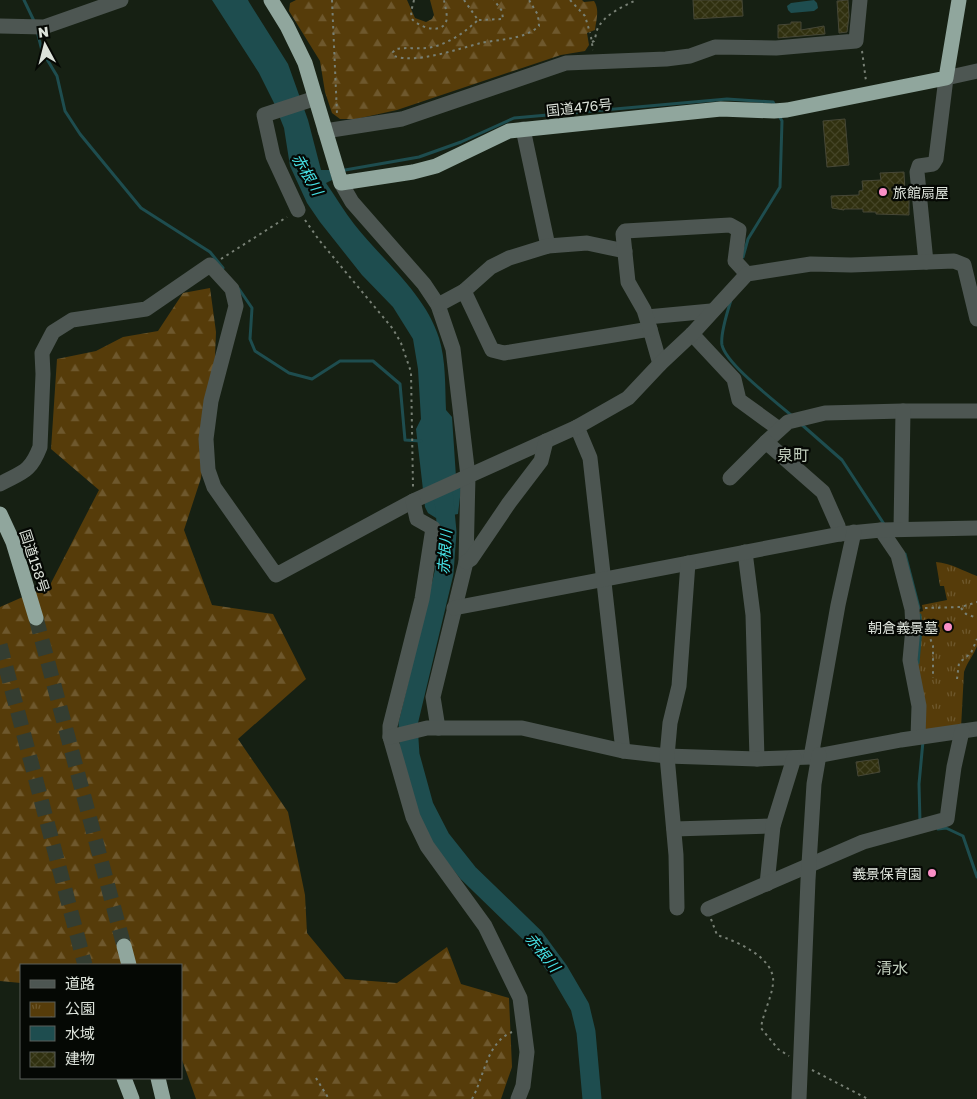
<svg xmlns="http://www.w3.org/2000/svg" width="977" height="1099" font-family="'Golos Text','Noto Sans JP',sans-serif">
<style>
.forest{fill:url(#forest-firs)}
.park{fill:url(#park-tufts)}
.water{fill:#1e4d4f}
.lines{fill:none;stroke-linecap:round;stroke-linejoin:round}
.stream{stroke:#1e4d4f;stroke-width:3}
.river{stroke:#1e4d4f;stroke-width:19}
.building{fill:url(#building-cross-hatch);stroke:#464736}
.highway-tunnel{stroke:#343d31;stroke-width:15;stroke-dasharray:15 8;stroke-linecap:butt}
.path{stroke:#788075;stroke-width:2;stroke-dasharray:2.5 4;stroke-linecap:butt}
.minor{stroke:#4d5652;stroke-width:15}
.highway{stroke:#90a69d;stroke-width:15}
.poi-dot{fill:#fa8fc6;stroke:#050804;stroke-width:2}
.labels{text-anchor:middle;dominant-baseline:central;stroke-width:4.5;stroke-linejoin:round;paint-order:stroke}
.street-label{font-size:14px;fill:#dce2da;stroke:#050804}
.poi-label{font-size:14px;fill:#dce2da;stroke:#050804;text-anchor:end}
.water-label{font-size:15px;font-style:italic;fill:#46e1e6;stroke:#050804}
.quarter-label{font-size:16px;fill:#bfccbb;stroke:#050804}
</style>
<defs>
<pattern id="forest-firs" width="22" height="20" patternUnits="userSpaceOnUse" patternTransform="scale(1.25)"><rect width="22" height="20" fill="#563c0a"/><path d="M5 1l3.5 6h-7zM16 11l3.5 6h-7z" fill="#6e582d"/></pattern>
<pattern id="park-tufts" width="24" height="20" patternUnits="userSpaceOnUse" patternTransform="scale(1.25)"><rect width="24" height="20" fill="#563c0a"/><path d="M3 7l-1-3M5 7V3M7 7l1-3M15 17l-1-3M17 17v-4M19 17l1-3" fill="none" stroke="#6e582d"/></pattern>
<pattern id="building-cross-hatch" width="8" height="8" patternUnits="userSpaceOnUse" patternTransform="scale(1.25)"><rect width="8" height="8" fill="#30300f"/><path d="M0 0l8 8M0 8l8-8" fill="none" stroke="#444426"/></pattern>
</defs>
<rect width="100%" height="100%" fill="#162013"/>
<g class="forest">
<path d="M296 0H407L415 18 426 22 432 19 434 15 430 0H582L584 2 594 1C600 10 596 20 595 30L587 33 589 45 585 51 561 55 397 110 356 119H340L332 113 325 92 320 61 289 11 290 3Z"/>
<path d="M210 288 216 332 214 382 201 478 184 530 212 605 273 614 306 679 238 739 288 812 305 895 307 933 345 979 397 983 447 947 461 984 509 998 512 1067 501 1099H196L181 1057V965H21V983L0 981V607L50 585 99 490 51 449 57 359 96 351 123 337 158 331 183 293Z"/>
</g>
<path class="park" d="M936 562C951 563 963 571 977 576V646C974 655 967 662 964 672L961 728 921 733 916 673V613L923 611 922 605 947 600 944 586H940Z"/>
<g class="water">
<path d="M212 0H248L249 2 288 64 308 120 321 170H330L332 180 326 183C335 196 344 211 354 224 382 260 425 293 439 338 446 361 445 386 446 410L452 417 456 477 461 489 458 514 436 518 428 513 425 507 416 429 421 419 418 369 413 339 393 307 362 275 320 222 307 203 290 166 284 128 274 103 259 73Z"/>
<path d="M814 0 817 3 818 8 814 11 791 13 788 10 787 6 791 3Z"/>
</g>
<g class="lines">
<g class="stream">
<path d="M24 0 35 23"/>
<path d="M37 31 42 51 57 76 65 111 80 134 141 208 210 252 223 268"/>
<path d="M345 170 419 157 461 142 514 118 727 99 773 102 775 106"/>
<path d="M743 257 748 239 780 187 782 121 778 114"/>
<path d="M239 289 252 308 250 339 255 351 289 373 312 379 340 361H373L400 384 405 440 421 441"/>
<path d="M731 300C728 310 720 334 722 345 726 364 775 401 791 415"/>
<path d="M801 424 842 460 884 524"/>
<path d="M905 554 919 608"/>
<path d="M918 663 921 629 920 615"/>
<path d="M920 822 919 784 923 741"/>
<path d="M938 829 946 828 963 836 977 877"/>
</g>
<path class="river" d="M443 490 447 532 444 573 408 724 410 755 424 806 441 839 468 873 534 937 559 971 580 1007 586 1032 592 1099"/>
</g>
<g class="building">
<path d="M693 0H742L743 16 694 19Z"/>
<path d="M848 0 849 16 847 32 839 33 837 1Z"/>
<path d="M791 22H801V30L824 26 825 34 778 38V25L791 24Z"/>
<path d="M845 119 849 165 827 167 823 121Z"/>
<path d="M904 172 905 193H909V215L876 214V212H863V209H844V210L832 208 831 196 859 195V191L863 190 862 181 881 180 880 173Z"/>
<path d="M878 759 880 772 858 776 856 762Z"/>
</g>
<g class="lines">
<g class="highway-tunnel">
<path d="M36 618 124 946"/>
<path d="M0 645 85 965"/>
</g>
<g class="path">
<path d="M332 0 337 114"/>
<path d="M414 0 411 12 412 19C418 26 437 34 445 24 449 18 445 7 444 0"/>
<path d="M464 0 478 20C464 33 447 45 427 48 417 49 406 47 396 49L393 52 394 56C417 64 457 49 481 43 499 39 524 40 539 26L538 15 529 0"/>
<path d="M570 0 585 16 590 33"/>
<path d="M479 20 503 19 502 11 494 0"/>
<path d="M591 37 593 50"/>
<path d="M592 42 594 41C596 37 596 30 599 26 607 13 623 7 636 0"/>
<path d="M862 51 866 81"/>
<path d="M305 220 319 240 393 329 401 343 411 372 413 487"/>
<path d="M221 259 287 217"/>
<path d="M925 608 961 607 977 602"/>
<path d="M961 608 966 614 977 618"/>
<path d="M926 627 933 646V678"/>
<path d="M957 679 959 663 971 653 977 639"/>
<path d="M711 919 717 935C736 941 776 958 773 983 772 997 763 1013 761 1028L778 1049 789 1056"/>
<path d="M812 1070 868 1099"/>
<path d="M316 1078 329 1099"/>
<path d="M472 1099C484 1078 486 1043 512 1032"/>
</g>
<g class="minor">
<path d="M0 26 44 27 121 0"/>
<path d="M523 129 548 246"/>
<path d="M325 131 402 119 566 63 666 59 690 56 715 47 776 48 856 41 860 0"/>
<path d="M341 183 352 202 424 284 438 305 453 349 468 476 466 562 433 697 438 728"/>
<path d="M298 210 273 156 264 115 316 98"/>
<path d="M926 262 917 172 919 166 933 164 936 159 946 78 977 71"/>
<path d="M464 291 491 267 509 258 548 246 587 243 625 251"/>
<path d="M438 305 464 291 492 350 504 353 650 329 660 364"/>
<path d="M647 317 711 311"/>
<path d="M650 329 644 310 628 282 623 234 625 231 730 225 739 230 735 261 747 274"/>
<path d="M692 334 734 379 739 400 779 429"/>
<path d="M577 427 590 458 623 751"/>
<path d="M766 442 788 422 825 413 903 411H977"/>
<path d="M730 478 766 442 823 492 838 526 840 534"/>
<path d="M0 484C22 472 30 473 40 447L43 374 42 353 53 332 72 320 146 309 210 265 232 289 236 306 211 401 206 439 208 470 214 487 276 575 413 501 577 427 628 398 660 364 692 334 747 274 811 264 851 265 954 261 964 265 977 319"/>
<path d="M413 501 417 519 433 528 422 599 390 726V737L413 817 427 846 485 926 520 998 527 1052 523 1086 518 1099"/>
<path d="M901 529 903 411"/>
<path d="M881 530 898 555 912 609 913 628 910 660 919 706 918 737"/>
<path d="M745 552 753 615 757 759"/>
<path d="M466 562 471 559 509 503 541 461 546 441"/>
<path d="M454 608 840 534 881 530 977 528"/>
<path d="M390 737 427 728H522L623 751 667 756 757 759 811 757 901 740 977 729"/>
<path d="M811 757 838 605 854 532"/>
<path d="M674 829 773 826"/>
<path d="M767 884 773 826 794 758"/>
<path d="M677 908 676 855 667 756 670 723 679 686 688 563"/>
<path d="M708 909 863 842 947 819 954 767 962 731"/>
<path d="M799 1099 808 880 814 784 819 755"/>
</g>
<g class="highway">
<path d="M271 0 287 26 305 63 341 183 413 172 436 166 509 131 721 109 774 111 787 110 946 78 959 0"/>
<path d="M0 514 13 542 36 618"/>
<path d="M124 946 129 965"/>
<path d="M124 1078 132 1099"/>
<path d="M158 1078 163 1099"/>
</g>
</g>
<g class="poi-dot">
<circle cx="883" cy="192" r="5"/>
<circle cx="948" cy="627" r="5"/>
<circle cx="932" cy="873" r="5"/>
</g>
<g class="labels">
<g class="street-label">
<text transform="translate(579 107) rotate(-6)">国道476号</text>
<text transform="translate(35 561) rotate(72)">国道158号</text>
</g>
<g class="poi-label">
<text x="893" y="192" text-anchor="start">旅館扇屋</text>
<text x="938" y="627">朝倉義景墓</text>
<text x="922" y="873">義景保育園</text>
</g>
<g class="water-label">
<text transform="translate(308 174) rotate(60)">赤根川</text>
<text transform="translate(444 552) rotate(-86)">赤根川</text>
<text transform="translate(543 952) rotate(51)">赤根川</text>
</g>
<g class="quarter-label">
<text x="793" y="455">泉町</text>
<text x="892" y="968">清水</text>
</g>
</g>
<rect x="20" y="964" width="162" height="115" fill="#050804" stroke="#5b5f5a"/>
<rect x="30" y="980" width="25" height="8" fill="#4d5652" stroke="#5b5f5a"/>
<text x="65" y="989" font-size="15" fill="#dce2da">道路</text>
<rect x="30" y="1002" width="25" height="15" fill="url(#park-tufts)" stroke="#5b5f5a"/>
<text x="65" y="1014" font-size="15" fill="#dce2da">公園</text>
<rect x="30" y="1026" width="25" height="15" fill="#1e4d4f" stroke="#5b5f5a"/>
<text x="65" y="1039" font-size="15" fill="#dce2da">水域</text>
<rect x="30" y="1052" width="25" height="15" fill="url(#building-cross-hatch)" stroke="#5b5f5a"/>
<text x="65" y="1064" font-size="15" fill="#dce2da">建物</text>
<g transform="translate(45 45) rotate(353)" stroke="#050804" stroke-width="4" paint-order="stroke">
<path d="M0-4L9 19L0 12L-9 19Z" fill="#dce2da"/>
<text y="-8" font-size="14" font-weight="bold" text-anchor="middle" fill="#dce2da">N</text>
</g>
</svg>
